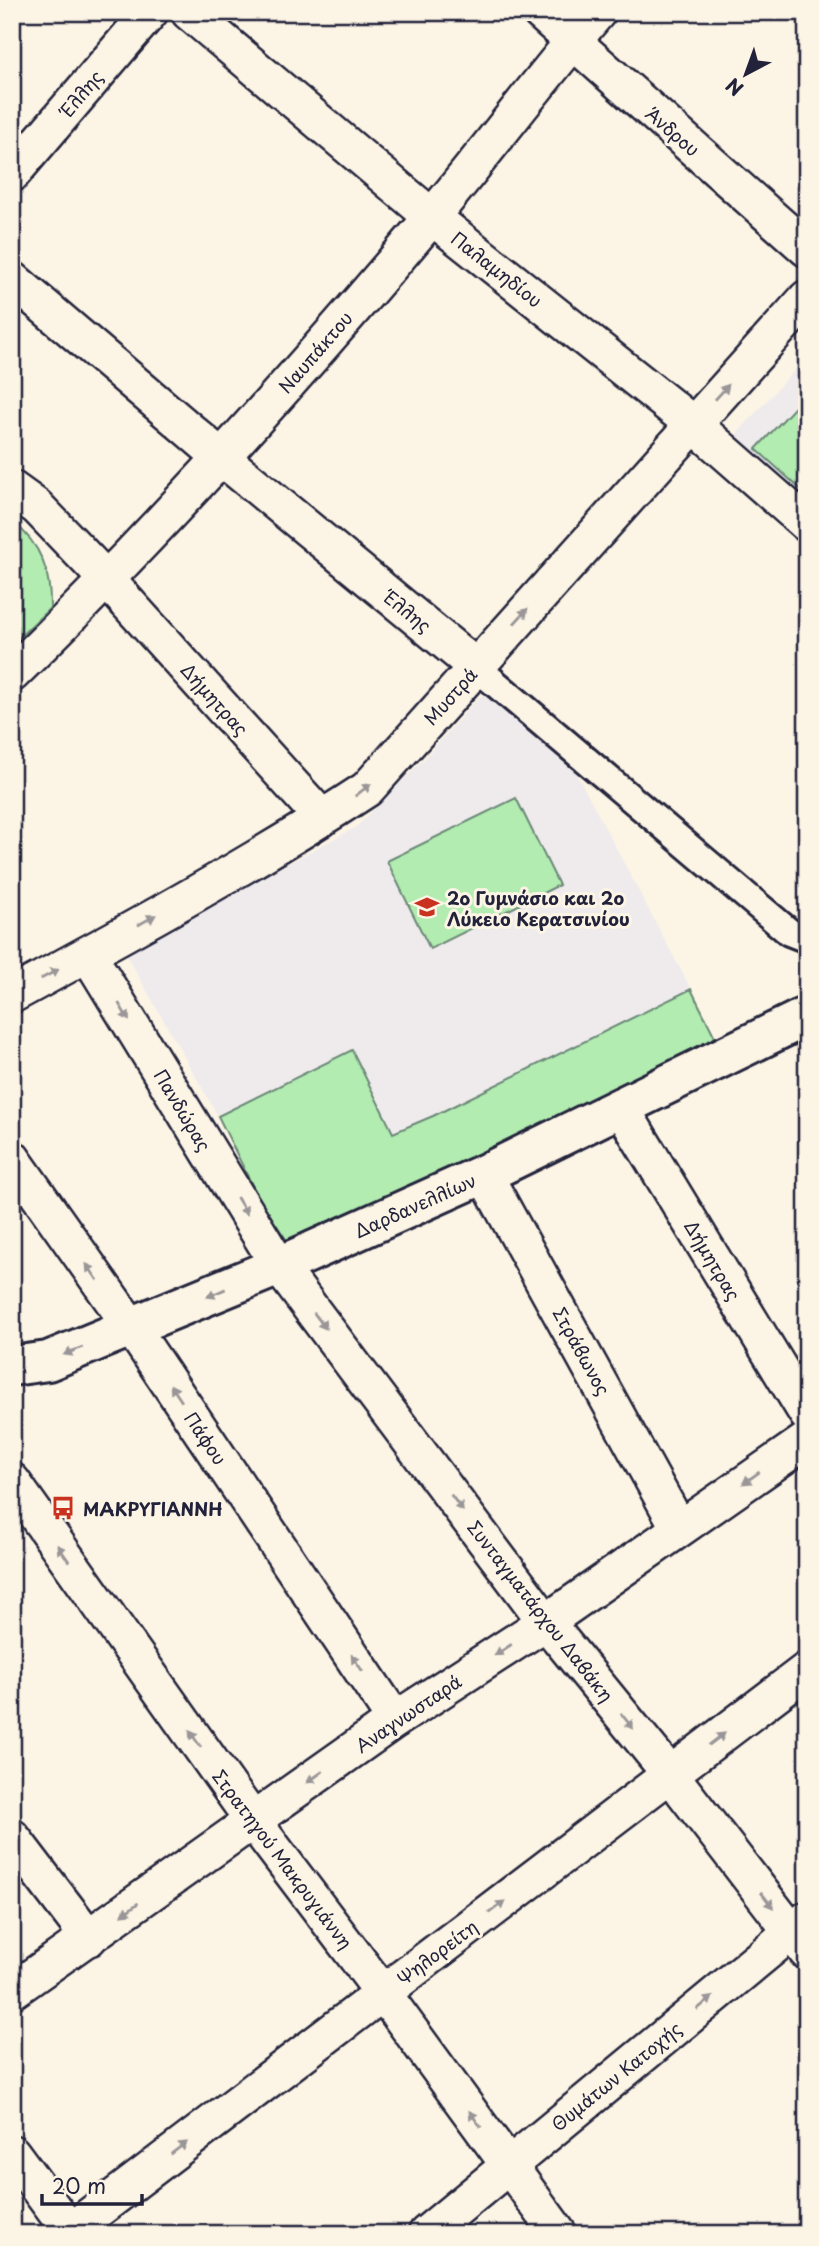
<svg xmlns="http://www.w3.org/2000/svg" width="819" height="2246" font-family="'Playpen Sans',sans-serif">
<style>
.built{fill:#efebec}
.green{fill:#b2ecb1;stroke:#6a8776;stroke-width:2}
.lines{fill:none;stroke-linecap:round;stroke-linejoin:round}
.pedestrian-casing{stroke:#22223b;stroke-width:32}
.minor-casing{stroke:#22223b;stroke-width:40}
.tertiary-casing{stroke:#22223b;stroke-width:44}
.pedestrian{stroke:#fcf5e5;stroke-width:26}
.minor{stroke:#fcf5e5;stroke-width:35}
.tertiary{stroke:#fcf5e5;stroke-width:38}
.oneway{fill:#9a9698}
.labels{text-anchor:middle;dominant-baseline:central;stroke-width:6;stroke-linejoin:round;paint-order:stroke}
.street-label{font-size:18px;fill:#22223b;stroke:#fcf5e5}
.poi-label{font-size:18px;font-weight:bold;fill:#22223b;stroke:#fcf5e5;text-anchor:start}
</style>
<rect width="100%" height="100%" fill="#fcf5e5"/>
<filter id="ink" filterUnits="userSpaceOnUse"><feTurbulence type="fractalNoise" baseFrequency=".0143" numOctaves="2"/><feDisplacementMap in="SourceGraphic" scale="14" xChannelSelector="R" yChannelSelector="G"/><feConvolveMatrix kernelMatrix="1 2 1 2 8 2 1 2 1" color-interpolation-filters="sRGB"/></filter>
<g filter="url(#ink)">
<g class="built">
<path d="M807 356V508L732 439Z"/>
<path d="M487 692 573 767 691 989 433 1116 259 1199 218 1116 124 951 356 827 421 762 477 699Z"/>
</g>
<g class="green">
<path d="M807 394V495L756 449Z"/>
<path d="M12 521C41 544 51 572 50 608L12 644Z"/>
<path d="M516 798 559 885 430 949 387 861Z"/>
<path d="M691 989 720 1047 292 1248 259 1199 218 1116 352 1050 393 1133 433 1116Z"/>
</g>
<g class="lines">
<g class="pedestrian-casing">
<path id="pedestrian" d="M476 667 789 932 807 939"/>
</g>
<g class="minor-casing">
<g id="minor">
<path d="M189 12 432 217 693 424 807 524"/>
<path d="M540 12 807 249"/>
<path d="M12 174 150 12"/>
<path d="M12 279 222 458 476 667"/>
<path d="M12 489 37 507 107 580 322 818"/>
<path d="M12 674C160 530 298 376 431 218 488 150 540 79 598 12"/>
<path d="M88 954 279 1266 546 1622 670 1774 807 1952"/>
<path d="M12 995C132 930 253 864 367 789L807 298"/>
<path d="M620 1106 807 1414"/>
<path d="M12 1158 132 1328 395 1720"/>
<path d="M484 1174 679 1528"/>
<path d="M12 1481 253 1821 383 1993 559 2234"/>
<path d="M12 1837 89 1938"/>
<path d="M12 1991 395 1720 546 1622 807 1440"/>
<path d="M12 2153 72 2234"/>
<path d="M66 2234 807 1670"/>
<path d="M426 2234 807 1919"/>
</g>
</g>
<g class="tertiary-casing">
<path id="tertiary" d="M12 1366 48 1361 279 1266 484 1174 807 1016"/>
</g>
<use href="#pedestrian" class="pedestrian"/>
<use href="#minor" class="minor"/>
<use href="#tertiary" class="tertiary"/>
</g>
<defs><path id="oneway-solid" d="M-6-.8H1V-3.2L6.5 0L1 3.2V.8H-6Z" transform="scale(1.75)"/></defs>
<g class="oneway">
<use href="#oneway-solid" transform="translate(722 392) rotate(-48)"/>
<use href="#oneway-solid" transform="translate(521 616) rotate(-48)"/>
<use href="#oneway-solid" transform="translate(363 790) rotate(-38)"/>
<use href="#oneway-solid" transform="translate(147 920) rotate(-30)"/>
<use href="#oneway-solid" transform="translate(50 974) rotate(-28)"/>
<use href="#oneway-solid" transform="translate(124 1012) rotate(59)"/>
<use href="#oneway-solid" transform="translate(242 1206) rotate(59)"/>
<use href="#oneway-solid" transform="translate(92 1272) rotate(-125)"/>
<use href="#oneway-solid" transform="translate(216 1293) rotate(157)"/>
<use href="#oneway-solid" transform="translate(320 1321) rotate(53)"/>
<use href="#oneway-solid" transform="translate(73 1351) rotate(158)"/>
<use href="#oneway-solid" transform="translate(176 1393) rotate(-124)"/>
<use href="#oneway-solid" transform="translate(751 1478) rotate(145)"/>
<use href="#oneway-solid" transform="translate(457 1503) rotate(53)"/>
<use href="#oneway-solid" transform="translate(63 1553) rotate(-125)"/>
<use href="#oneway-solid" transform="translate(503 1650) rotate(147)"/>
<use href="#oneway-solid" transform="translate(357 1663) rotate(-124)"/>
<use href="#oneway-solid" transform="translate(627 1721) rotate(51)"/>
<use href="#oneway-solid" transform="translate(195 1739) rotate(-125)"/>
<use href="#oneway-solid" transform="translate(717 1739) rotate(-37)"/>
<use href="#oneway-solid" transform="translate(315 1777) rotate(145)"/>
<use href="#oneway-solid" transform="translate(767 1900) rotate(52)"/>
<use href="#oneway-solid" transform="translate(497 1907) rotate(-37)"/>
<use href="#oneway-solid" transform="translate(130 1909) rotate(144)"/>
<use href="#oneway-solid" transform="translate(705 2003) rotate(-39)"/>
<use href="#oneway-solid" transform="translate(475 2119) rotate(-126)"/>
<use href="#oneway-solid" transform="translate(179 2148) rotate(-37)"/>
</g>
</g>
<defs>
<g id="school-bare" transform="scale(1.89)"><path d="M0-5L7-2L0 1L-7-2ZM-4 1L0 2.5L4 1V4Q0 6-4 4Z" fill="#c8321e" stroke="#fcf5e5" stroke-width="2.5" paint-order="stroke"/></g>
<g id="bus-bare" transform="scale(1.89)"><path d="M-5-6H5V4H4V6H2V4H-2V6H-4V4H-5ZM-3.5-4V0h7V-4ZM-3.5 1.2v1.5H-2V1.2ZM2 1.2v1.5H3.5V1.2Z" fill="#c8321e" stroke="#fcf5e5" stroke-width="2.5" paint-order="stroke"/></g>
</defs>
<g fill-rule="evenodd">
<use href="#school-bare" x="427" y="907"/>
<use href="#bus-bare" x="63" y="1508"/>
</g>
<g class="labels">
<g class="street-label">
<text transform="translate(81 93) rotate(-50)">Έλλης</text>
<text transform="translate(673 131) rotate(41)">Άνδρου</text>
<text transform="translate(497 269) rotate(38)">Παλαμηδίου</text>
<text transform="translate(315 352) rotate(-49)">Ναυπάκτου</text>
<text transform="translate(408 611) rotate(39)">Έλλης</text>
<text transform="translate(450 696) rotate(-48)">Μυστρά</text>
<text transform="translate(215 699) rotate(48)">Δήμητρας</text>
<text transform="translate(183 1110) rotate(59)">Πανδώρας</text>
<text transform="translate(415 1205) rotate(-24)">Δαρδανελλίων</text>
<text transform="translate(713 1260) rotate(59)">Δήμητρας</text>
<text transform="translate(582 1351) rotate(61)">Στράβωνος</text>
<text transform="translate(206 1438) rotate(56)">Πάφου</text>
<text transform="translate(541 1611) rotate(52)">Συνταγματάρχου Δαβάκη</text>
<text transform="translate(408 1713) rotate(-34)">Αναγνωσταρά</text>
<text transform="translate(283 1859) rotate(53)">Στρατηγού Μακρυγιάννη</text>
<text transform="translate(437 1952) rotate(-37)">Ψηλορείτη</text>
<text transform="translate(616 2076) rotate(-39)">Θυμάτων Κατοχής</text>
</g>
<g class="poi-label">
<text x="447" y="897">2ο Γυμνάσιο και 2ο<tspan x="447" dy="21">Λύκειο Κερατσινίου</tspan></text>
<text x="83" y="1508">ΜΑΚΡΥΓΙΑΝΝΗ</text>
</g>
</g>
<rect width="819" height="2246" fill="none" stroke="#fcf5e5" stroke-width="42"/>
<rect x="21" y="21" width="777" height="2204" fill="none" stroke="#22223b" stroke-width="2.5" filter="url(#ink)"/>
<g transform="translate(746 74) rotate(221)" stroke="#fcf5e5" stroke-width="5" paint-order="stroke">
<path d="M0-5L12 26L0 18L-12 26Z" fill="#22223b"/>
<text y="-10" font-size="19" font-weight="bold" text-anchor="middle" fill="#22223b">N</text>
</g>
<path d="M42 2194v10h100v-10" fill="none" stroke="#22223b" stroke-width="3.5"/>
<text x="52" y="2194" font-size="21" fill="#22223b" stroke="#fcf5e5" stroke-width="5" paint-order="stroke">20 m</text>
</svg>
